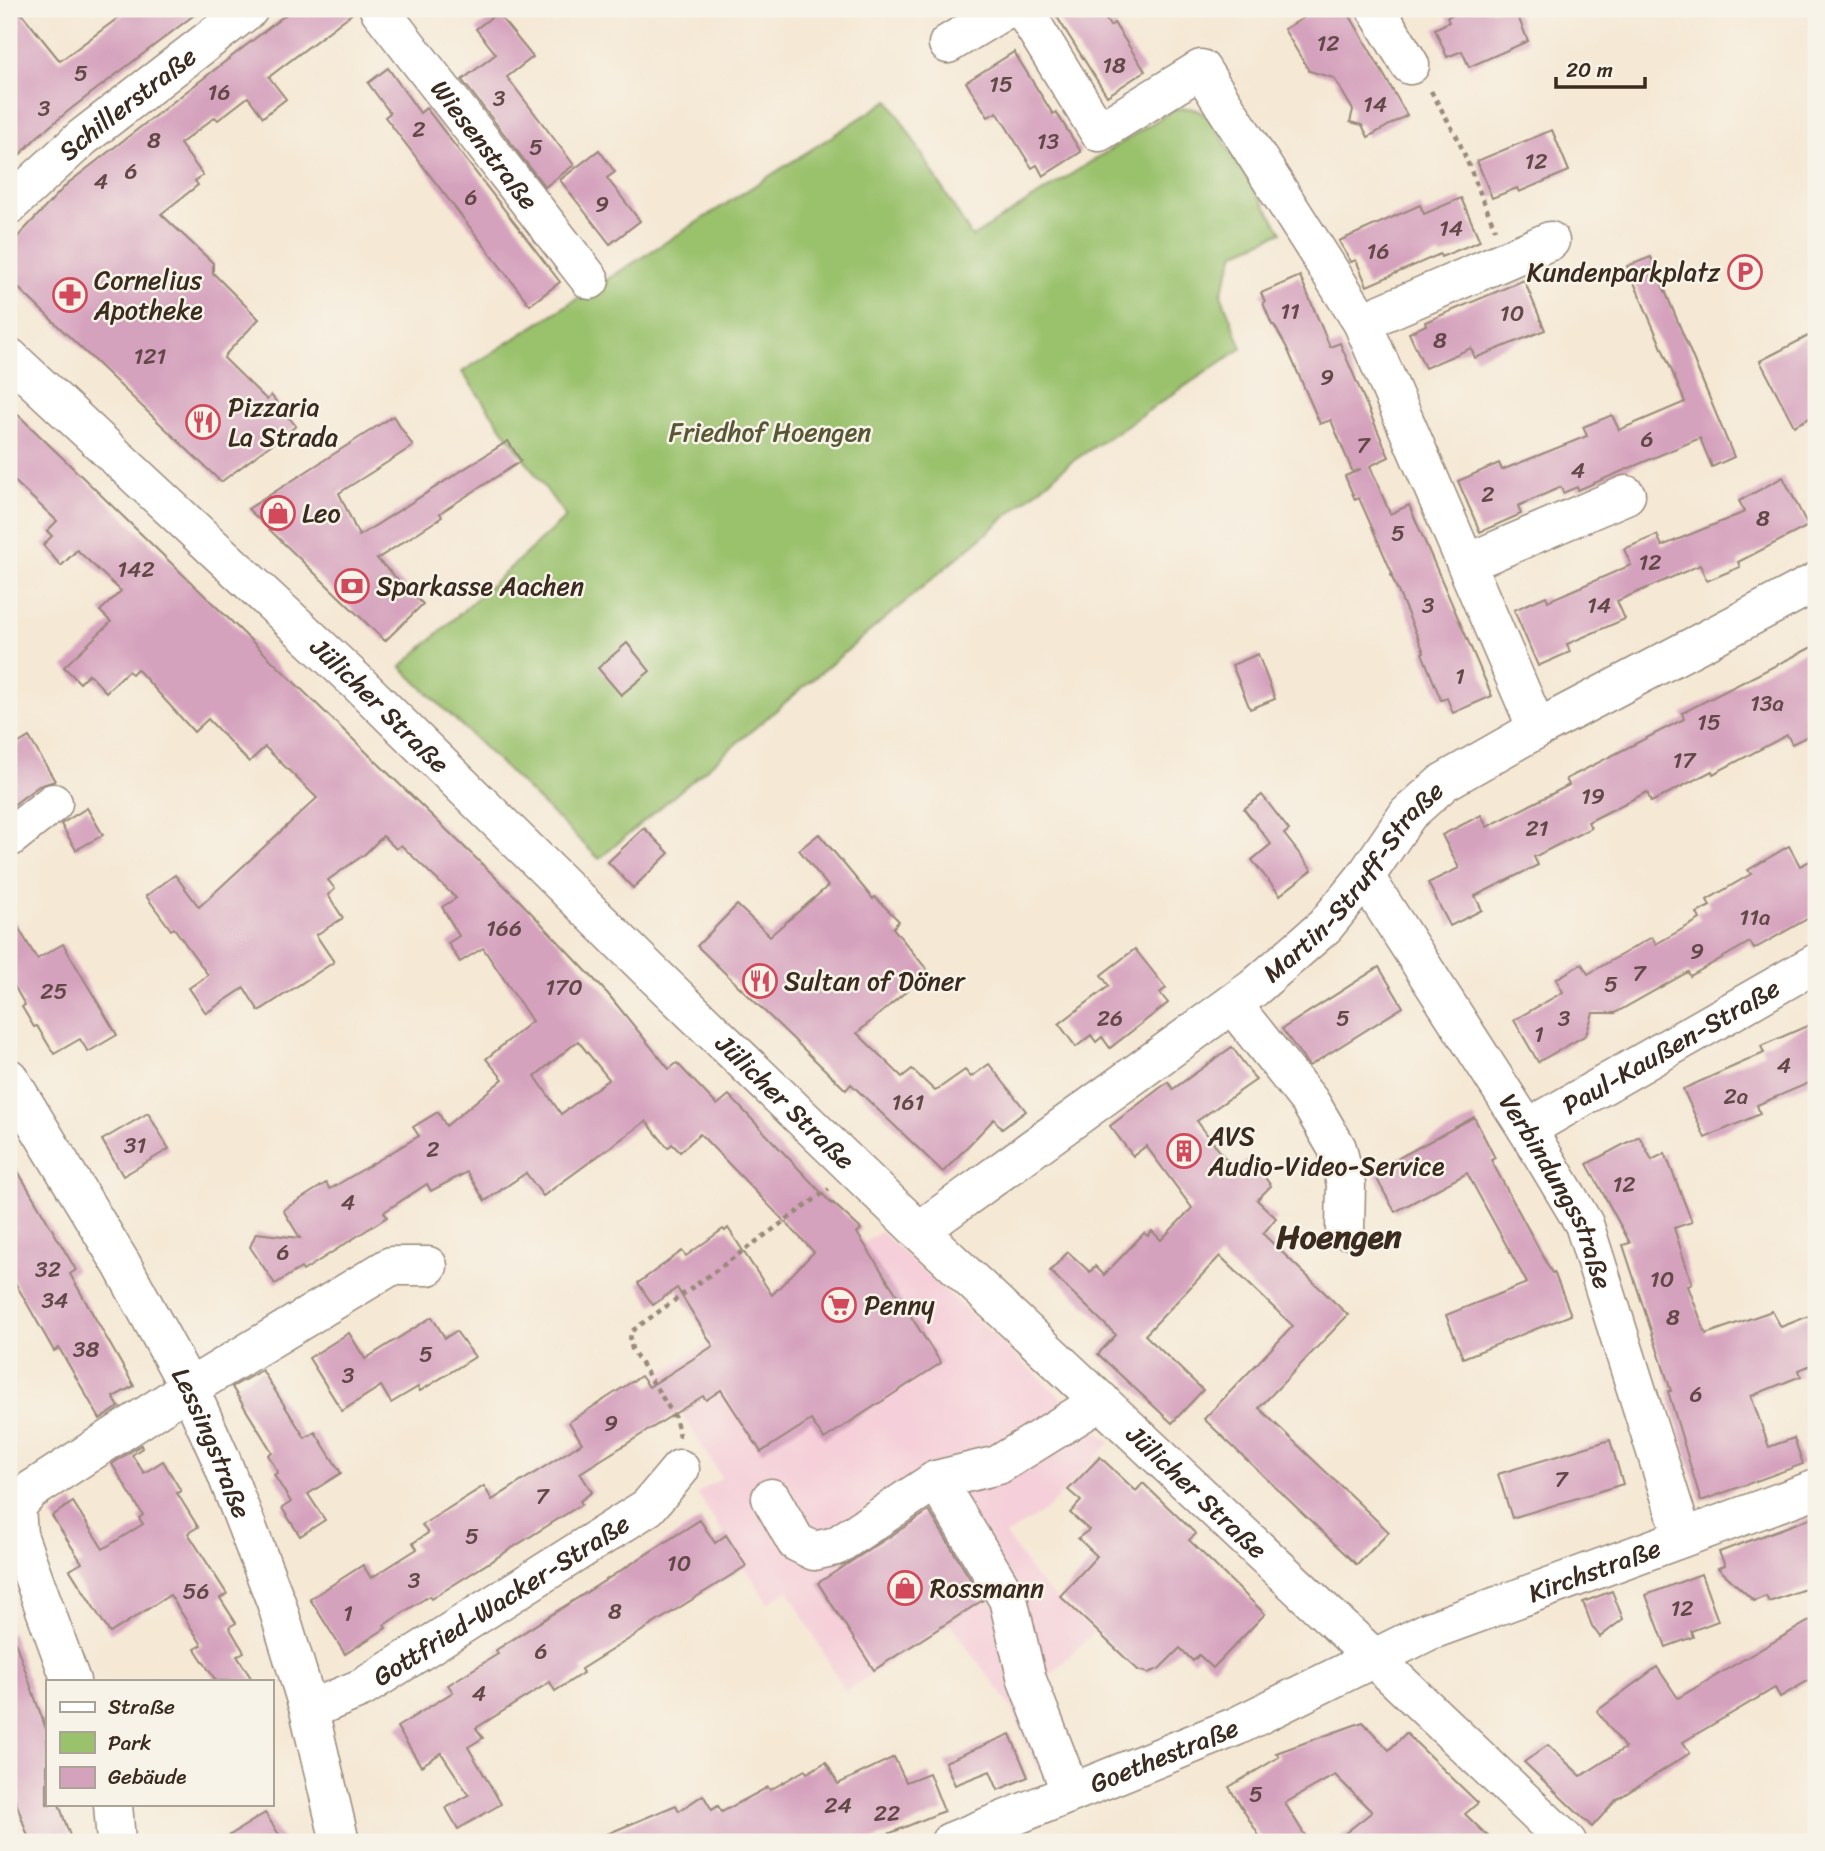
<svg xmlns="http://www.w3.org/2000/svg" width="1825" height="1851" font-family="Sriracha,sans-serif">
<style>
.built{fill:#f5cfd9}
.green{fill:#9ac16c;stroke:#6a7645;stroke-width:2}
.building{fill:#d5a2bd;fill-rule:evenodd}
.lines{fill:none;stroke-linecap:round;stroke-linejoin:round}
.minor-casing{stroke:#988979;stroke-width:41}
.major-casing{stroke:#988979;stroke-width:41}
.path{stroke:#988979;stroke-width:4.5;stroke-dasharray:5 5;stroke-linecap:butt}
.minor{stroke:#fff;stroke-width:38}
.major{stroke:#fff;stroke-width:38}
.labels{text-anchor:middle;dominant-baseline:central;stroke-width:5;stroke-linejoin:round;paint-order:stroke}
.number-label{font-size:23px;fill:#624846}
.street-label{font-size:26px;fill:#3b2a1e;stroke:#f7f3e8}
.poi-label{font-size:26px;fill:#3b2a1e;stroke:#f7f3e8;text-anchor:start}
.park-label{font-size:26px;fill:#585735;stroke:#f7f3e8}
.district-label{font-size:33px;font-weight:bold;fill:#3b2a1e;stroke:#f7f3e8}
</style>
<rect width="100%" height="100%" fill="#f7f3e8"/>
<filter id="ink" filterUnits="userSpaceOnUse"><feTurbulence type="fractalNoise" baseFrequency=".0143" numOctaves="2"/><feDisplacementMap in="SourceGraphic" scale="14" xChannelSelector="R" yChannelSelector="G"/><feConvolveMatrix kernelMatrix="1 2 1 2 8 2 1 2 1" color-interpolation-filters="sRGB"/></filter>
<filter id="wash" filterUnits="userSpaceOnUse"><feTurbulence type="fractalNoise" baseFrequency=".00686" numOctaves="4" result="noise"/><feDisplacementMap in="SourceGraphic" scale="28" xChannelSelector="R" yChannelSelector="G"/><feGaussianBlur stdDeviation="1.57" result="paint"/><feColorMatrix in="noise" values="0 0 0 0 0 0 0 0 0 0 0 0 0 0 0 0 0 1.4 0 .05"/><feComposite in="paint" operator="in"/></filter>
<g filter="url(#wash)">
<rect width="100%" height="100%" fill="#f5e8d4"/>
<path class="built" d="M881 1232 1110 1443 1047 1509 1006 1535 1039 1582 1094 1632 1047 1678 1077 1755 1038 1771 1012 1708 950 1624 845 1691 788 1590 768 1603 697 1493 722 1478 658 1375Z"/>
<path class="green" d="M889 100 972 237 1173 110C1188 106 1197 108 1209 118L1282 232 1235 253 1221 294 1242 348 1070 463 599 859 401 667 566 517 462 372Z"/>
<g id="blocks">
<g class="building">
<path d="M9 9H18L60 61 130 9H202L72 108 37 137 9 166Z"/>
<path d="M293 9H358L269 77 286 99 263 117 248 97 218 120 215 117 180 144 203 175 195 181 198 185 161 214 213 263V273L259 319 225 355 224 358 267 400 271 395 296 426 221 482 9 279V246L67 184Z"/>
<path d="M1052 9H1111L1103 14 1110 26 1114 23 1145 71 1107 96Z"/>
<path d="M1320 9H1346L1407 115 1368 137 1362 125 1350 122 1353 110 1334 78 1309 71 1284 29Z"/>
<path d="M1467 9H1515L1528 41 1469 67 1462 51 1447 57 1435 29 1449 22 1447 17Z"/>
<path d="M497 13 533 57 507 77 574 165 545 187 462 80 496 54 476 29Z"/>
<path d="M1014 52 1053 114 1056 112 1081 152 1043 176 1037 165 1032 168 997 112 988 117 966 82Z"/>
<path d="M388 68 420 113 426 108 560 282 530 305 385 117 390 113 368 83Z"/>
<path d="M1552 130 1569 171 1519 192 1517 188 1492 198 1477 161Z"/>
<path d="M599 150 615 172 607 178 640 221 610 244 560 180Z"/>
<path d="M1461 198 1480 241 1441 257 1440 254 1367 286 1356 260 1351 262 1339 241 1420 205 1424 214Z"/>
<path d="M1651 257 1734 457 1712 467 1700 438 1578 490 1577 487 1563 493 1561 487 1518 506 1521 514 1480 532 1458 481 1499 463 1502 470 1587 436 1583 427 1612 415 1619 430 1685 402 1627 266Z"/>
<path d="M1300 276 1330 347 1340 343 1389 457 1370 466 1390 514 1409 505 1492 696 1453 713 1447 698 1441 700 1422 653 1424 652 1391 575H1393L1359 498 1355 500 1345 476 1361 469 1353 473 1331 420 1320 424 1287 348 1274 325H1272L1263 303 1265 302 1261 293Z"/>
<path d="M1524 280 1545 330 1475 358 1471 348 1425 368 1409 333 1426 325 1425 322Z"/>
<path d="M1816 332V415L1794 426 1760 361Z"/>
<path d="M9 406 518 899 608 994 669 1069 677 1063 717 1105 729 1095 832 1204 833 1203 861 1229 857 1233 941 1363 824 1439 811 1420 761 1452 721 1390 706 1400 703 1396 580 1473 592 1492 580 1501 582 1504 431 1599 429 1596 384 1625 386 1628 345 1654 310 1599 363 1565 371 1578 417 1549 413 1543 428 1533 422 1525 484 1486 492 1500 582 1443 569 1422 641 1376 649 1387 713 1346 677 1288 653 1305 638 1283 682 1251 686 1256 723 1229 725 1231 728 1228 772 1295 814 1252 700 1134 680 1152 672 1144 668 1148 646 1121 543 1196 526 1173 485 1201 467 1172 431 1191 427 1184 384 1212 387 1217 303 1271 301 1268 275 1284 250 1247 256 1233 300 1238 283 1210 326 1183 330 1189 419 1136 413 1127 438 1112 446 1126 503 1079 486 1059 532 1021 483 948 460 962 448 943 459 936 442 907 456 898 401 845 396 849 383 836 365 854 328 880 335 889 328 895 343 918 316 935 334 962 259 1011 244 988 206 1013 189 988 208 975 174 928 171 930 146 896 175 875 199 907 317 798 265 747 249 762 208 719 194 732 137 669 132 674 128 671 106 692 89 674 80 683 64 667 111 622 100 611 121 591 77 550 61 566 43 545 52 536 47 531 57 521 9 476ZM578 1041 609 1079 561 1114 535 1076Z"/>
<path d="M393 416 413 446 339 493 359 536 508 441 521 461 440 513 442 517 377 559 423 604 385 641 248 509Z"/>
<path d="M1783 477 1808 526 1738 562 1740 567 1707 581 1700 565 1617 601 1625 619 1567 644 1570 652 1538 666 1514 610 1546 596 1548 601 1631 565 1624 549 1657 535 1662 546 1745 512 1739 501Z"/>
<path d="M627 643 650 671 621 695 598 668Z"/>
<path d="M1816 645V732L1792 744 1787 735 1713 774 1712 771 1651 802 1647 792 1588 822 1591 828 1534 857 1538 865 1475 896 1482 910 1450 926 1428 883 1459 868 1442 835 1481 815 1487 827 1540 800 1569 785 1566 779 1684 719 1682 713Z"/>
<path d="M1258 654 1275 699 1250 709 1232 665Z"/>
<path d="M29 737 55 781 39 786 9 808V749Z"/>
<path d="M1262 795 1289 830 1284 834 1312 870 1280 895 1252 860 1271 844 1244 809Z"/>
<path d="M87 808 103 835 76 850 61 824Z"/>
<path d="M644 828 669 853 633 888 608 862Z"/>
<path d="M819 834 873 899 875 897 899 921 893 928 929 972 857 1033 902 1077 912 1069 935 1091 965 1070 971 1077 989 1064 1026 1111 1002 1129 994 1119 943 1172 851 1084 846 1090 697 946 737 905 770 936 828 886 799 850Z"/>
<path d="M1789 846 1800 866 1816 858V914L1754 949 1750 942 1690 976 1688 972 1615 1013H1593L1586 1035 1538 1062 1514 1020 1563 992 1556 979 1582 964 1588 974 1652 937 1656 944 1700 919 1697 913 1710 906 1707 900 1751 874 1748 870Z"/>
<path d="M9 912 37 959 63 944 117 1035 88 1052 80 1039 54 1054 37 1026 34 1027 22 1007 25 1005 9 977Z"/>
<path d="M1135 949 1166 988 1160 993 1168 1003 1110 1048 1102 1037 1096 1042 1091 1035 1076 1047 1059 1024 1109 986 1101 975Z"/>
<path d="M1379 967 1403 1007 1309 1066 1282 1029Z"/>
<path d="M1816 1022V1080L1757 1105 1760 1114 1705 1138 1683 1089 1764 1053 1761 1046Z"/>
<path d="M1232 1047 1256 1080 1197 1121 1234 1170 1251 1158 1271 1186 1257 1200 1276 1218 1263 1234 1348 1315 1259 1408 1389 1532 1357 1565 1204 1419 1293 1326 1271 1305 1220 1256 1145 1335 1203 1390 1172 1423 1098 1354 1116 1335 1050 1271 1068 1252 1090 1272 1095 1266 1104 1275 1144 1233 1148 1236 1152 1231 1161 1240 1192 1208 1146 1146 1133 1156 1110 1126 1168 1082 1173 1089Z"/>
<path d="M148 1113 169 1149 123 1176 102 1140Z"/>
<path d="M1474 1117 1495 1158 1491 1160 1552 1273 1554 1272 1571 1315 1463 1358 1446 1315 1527 1283 1467 1173 1395 1212 1373 1172Z"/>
<path d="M1639 1136 1652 1160 1665 1153 1692 1222 1674 1228 1692 1284 1688 1286 1706 1334 1772 1311 1781 1327 1816 1313V1363L1799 1370 1801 1376 1751 1396 1769 1447 1794 1438 1803 1464 1701 1501 1668 1391H1671L1623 1245 1630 1243 1587 1164Z"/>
<path d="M9 1156 76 1270 70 1274 134 1386 113 1397 119 1407 100 1419 59 1348 54 1351 9 1272Z"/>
<path d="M432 1317 445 1338 456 1331 475 1357 420 1391 418 1387 391 1403 381 1386 342 1411 309 1358 349 1333 365 1359Z"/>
<path d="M262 1370 305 1438 315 1432 341 1473 308 1494 325 1520 300 1536 282 1508 291 1502 274 1475 278 1472 268 1455 272 1452 232 1387Z"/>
<path d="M1610 1440 1623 1484 1512 1518 1498 1474Z"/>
<path d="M141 1445 142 1448 132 1455 144 1473 163 1461 181 1491 177 1493 198 1527 188 1533 227 1594 220 1598 236 1623 229 1627 244 1652 237 1656 253 1681H216L195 1649 202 1645 170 1595 110 1633 70 1570 82 1563 52 1516 73 1502 103 1549 143 1524 139 1518 143 1515 112 1464Z"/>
<path d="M1100 1457 1136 1491 1143 1483 1196 1534 1189 1540 1265 1614 1213 1668 1199 1655 1193 1661 1180 1648 1159 1669 1148 1673 1138 1670 1060 1596 1097 1556 1078 1538 1089 1530 1070 1513 1081 1501 1068 1490Z"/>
<path d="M929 1511 983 1600 874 1670 818 1583Z"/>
<path d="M1816 1516V1585L1769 1602 1766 1596 1754 1601 1718 1568 1725 1565 1719 1552Z"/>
<path d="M700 1520 715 1543 726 1535 746 1566 581 1669 583 1673 555 1691 550 1682 476 1728 483 1738 468 1747 501 1804 458 1829 446 1808 469 1795 441 1753 421 1766 397 1727 453 1692 448 1685 498 1654 496 1650Z"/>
<path d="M1701 1574 1718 1621 1691 1631 1693 1637 1666 1647 1646 1595Z"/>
<path d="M1612 1591 1623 1619 1600 1637 1592 1626 1583 1602Z"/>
<path d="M1816 1617V1676L1780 1697 1775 1688 1683 1742 1690 1753 1616 1800 1592 1827 1524 1762 1548 1745 1581 1776 1625 1748 1597 1711 1657 1667 1678 1698Z"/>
<path d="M12 1633 47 1732V1804H59L72 1842H30L9 1782V1634Z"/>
<path d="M1363 1722 1389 1750 1406 1733 1478 1803 1465 1814 1494 1842H1334L1372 1812 1335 1775 1285 1803 1309 1842H1263L1229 1787 1279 1757 1276 1753Z"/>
<path d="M1010 1734 1028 1777 998 1790 990 1771 955 1785 945 1762Z"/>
<path d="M894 1757 906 1782 929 1773 944 1811 869 1842H588L676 1805 679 1811 703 1795 712 1810 718 1806 722 1812 768 1787 770 1790 805 1770 807 1773 826 1762 838 1784Z"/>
<path d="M265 1813 284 1842H219Z"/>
</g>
</g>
</g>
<g filter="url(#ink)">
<use href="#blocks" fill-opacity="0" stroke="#988979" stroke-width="2"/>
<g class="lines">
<g class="minor-casing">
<g id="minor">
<path id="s1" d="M379 9 590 280"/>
<path d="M1023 9 1099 132 1201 69 1362 322 1537 729"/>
<path d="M1376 9 1410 65"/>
<path d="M948 44 1006 9"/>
<path id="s2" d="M9 205 82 138 249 9"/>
<path d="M1362 322 1550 241"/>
<path d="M1467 563 1626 495"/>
<path d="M9 838 53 803"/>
<path id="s3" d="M1365 877 1527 1129 1584 1224 1683 1537"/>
<path d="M1232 1004 1310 1102 1337 1148 1346 1184 1345 1229"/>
<path id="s4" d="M9 1078 122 1265 189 1388 220 1457 276 1602 309 1710 340 1842"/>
<path id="s5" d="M1527 1129 1816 963"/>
<path id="s6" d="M919 1231 1254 988 1325 926 1365 877 1408 814 1444 782 1537 729 1816 582"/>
<path d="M936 1480 1008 1599 1027 1680 1071 1793"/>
<path d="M771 1498 796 1542 814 1551 836 1546 936 1480 998 1465 1101 1401"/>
<path d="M71 1681 18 1535 16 1507 30 1491 189 1388 391 1266H428"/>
<path id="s7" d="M309 1710 362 1688 648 1507 680 1469"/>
<path d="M113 1804 116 1842"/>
<path id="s8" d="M950 1842 1237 1726 1429 1631 1816 1489"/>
</g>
</g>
<g class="major-casing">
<g id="major">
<path id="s9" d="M9 357 356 681 648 969 919 1231 1375 1659 1567 1842"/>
</g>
</g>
<g class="path">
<path d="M1431 91 1458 139 1495 229"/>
<path d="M679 1437 676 1419 632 1349 630 1339 632 1331 829 1189"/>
</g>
<use href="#minor" class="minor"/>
<use href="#major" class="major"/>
</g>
</g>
<defs>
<g id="parking-ring" transform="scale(1.75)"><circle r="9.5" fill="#f7f3e8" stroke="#d1495b" stroke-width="1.5"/><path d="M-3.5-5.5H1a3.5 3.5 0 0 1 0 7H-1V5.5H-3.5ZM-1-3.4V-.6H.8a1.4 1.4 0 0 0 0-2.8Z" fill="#d1495b"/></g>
<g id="pharmacy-ring" transform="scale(1.75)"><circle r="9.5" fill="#f7f3e8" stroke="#d1495b" stroke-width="1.5"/><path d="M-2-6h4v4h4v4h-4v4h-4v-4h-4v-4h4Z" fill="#d1495b"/></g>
<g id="restaurant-ring" transform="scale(1.75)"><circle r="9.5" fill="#f7f3e8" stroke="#d1495b" stroke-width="1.5"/><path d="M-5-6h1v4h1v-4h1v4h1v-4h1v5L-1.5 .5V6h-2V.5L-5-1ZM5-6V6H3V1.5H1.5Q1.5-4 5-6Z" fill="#d1495b"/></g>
<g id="shop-ring" transform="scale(1.75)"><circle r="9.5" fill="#f7f3e8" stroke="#d1495b" stroke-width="1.5"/><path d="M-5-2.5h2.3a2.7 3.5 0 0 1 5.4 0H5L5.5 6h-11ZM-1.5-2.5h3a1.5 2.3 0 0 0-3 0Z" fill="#d1495b"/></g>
<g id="bank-ring" transform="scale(1.75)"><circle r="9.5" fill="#f7f3e8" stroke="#d1495b" stroke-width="1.5"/><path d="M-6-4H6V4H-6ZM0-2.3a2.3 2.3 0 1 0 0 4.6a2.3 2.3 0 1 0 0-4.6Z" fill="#d1495b"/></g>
<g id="building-ring" transform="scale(1.75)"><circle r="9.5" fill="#f7f3e8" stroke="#d1495b" stroke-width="1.5"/><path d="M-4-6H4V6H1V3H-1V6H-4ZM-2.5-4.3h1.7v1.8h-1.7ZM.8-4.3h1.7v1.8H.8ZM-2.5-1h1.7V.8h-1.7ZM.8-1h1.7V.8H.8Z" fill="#d1495b"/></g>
<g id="supermarket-ring" transform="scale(1.75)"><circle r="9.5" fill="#f7f3e8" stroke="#d1495b" stroke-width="1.5"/><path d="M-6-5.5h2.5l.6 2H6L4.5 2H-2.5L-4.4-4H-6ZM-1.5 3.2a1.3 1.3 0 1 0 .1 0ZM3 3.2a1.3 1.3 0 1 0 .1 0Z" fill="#d1495b"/></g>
</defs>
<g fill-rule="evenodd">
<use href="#parking-ring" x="1745" y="272"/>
<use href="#pharmacy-ring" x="70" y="295"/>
<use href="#restaurant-ring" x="203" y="422"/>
<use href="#shop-ring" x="278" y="513"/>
<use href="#bank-ring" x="352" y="586"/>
<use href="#restaurant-ring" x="760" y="981"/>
<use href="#building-ring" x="1184" y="1151"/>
<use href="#supermarket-ring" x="839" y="1305"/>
<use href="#shop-ring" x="905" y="1588"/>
</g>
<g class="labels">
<g class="number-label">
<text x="1328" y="43">12</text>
<text x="1114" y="65">18</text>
<text x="81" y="73">5</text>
<text x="1001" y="84">15</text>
<text x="219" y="92">16</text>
<text x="499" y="98">3</text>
<text x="1375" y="104">14</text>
<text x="44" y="108">3</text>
<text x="419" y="129">2</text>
<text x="154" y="140">8</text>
<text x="1048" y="141">13</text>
<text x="536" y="147">5</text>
<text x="1536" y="161">12</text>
<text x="131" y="171">6</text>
<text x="101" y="181">4</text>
<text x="471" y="197">6</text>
<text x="602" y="204">9</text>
<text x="1451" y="228">14</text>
<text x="1378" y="251">16</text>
<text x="1290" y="311">11</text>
<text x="1512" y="313">10</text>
<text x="1440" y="340">8</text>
<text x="150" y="356">121</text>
<text x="1327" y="377">9</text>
<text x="1647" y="439">6</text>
<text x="1363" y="445">7</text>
<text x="1578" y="470">4</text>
<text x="1488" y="494">2</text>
<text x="1763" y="518">8</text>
<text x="1398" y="533">5</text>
<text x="1650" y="562">12</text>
<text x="136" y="569">142</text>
<text x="1428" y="605">3</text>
<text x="1599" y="605">14</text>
<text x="1460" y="676">1</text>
<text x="1767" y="703">13a</text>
<text x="1709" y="722">15</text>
<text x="1684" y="760">17</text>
<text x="1593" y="796">19</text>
<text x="1537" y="828">21</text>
<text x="1755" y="917">11a</text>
<text x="504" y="928">166</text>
<text x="1697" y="951">9</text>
<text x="1639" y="973">7</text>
<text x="1611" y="984">5</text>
<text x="564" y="987">170</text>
<text x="54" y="991">25</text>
<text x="1110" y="1018">26</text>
<text x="1343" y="1018">5</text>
<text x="1564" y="1018">3</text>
<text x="1539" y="1034">1</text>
<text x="1784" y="1065">4</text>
<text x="1736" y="1096">2a</text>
<text x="908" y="1102">161</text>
<text x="135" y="1145">31</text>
<text x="433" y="1149">2</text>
<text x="1624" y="1184">12</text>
<text x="348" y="1202">4</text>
<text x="283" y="1252">6</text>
<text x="48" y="1269">32</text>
<text x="1662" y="1279">10</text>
<text x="55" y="1300">34</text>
<text x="1673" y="1317">8</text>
<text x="86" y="1349">38</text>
<text x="426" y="1354">5</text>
<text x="348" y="1375">3</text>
<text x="1696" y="1394">6</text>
<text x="611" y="1423">9</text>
<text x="1561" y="1479">7</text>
<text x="542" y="1496">7</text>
<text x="472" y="1536">5</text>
<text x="679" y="1563">10</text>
<text x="414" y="1580">3</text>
<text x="196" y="1591">56</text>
<text x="1682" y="1608">12</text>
<text x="615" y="1611">8</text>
<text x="348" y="1613">1</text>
<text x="541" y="1651">6</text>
<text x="479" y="1693">4</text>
<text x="1256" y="1794">5</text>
<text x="838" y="1805">24</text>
<text x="887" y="1813">22</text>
</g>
<g class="street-label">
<text stroke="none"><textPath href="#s2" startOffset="156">Schillerstraße</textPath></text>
<text stroke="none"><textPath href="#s1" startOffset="172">Wiesenstraße</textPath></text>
<text stroke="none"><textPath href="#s9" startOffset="509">Jülicher Straße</textPath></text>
<text stroke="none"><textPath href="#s6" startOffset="560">Martin-Struff-Straße</textPath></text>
<text stroke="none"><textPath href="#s5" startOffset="166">Paul-Kaußen-Straße</textPath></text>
<text stroke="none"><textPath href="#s9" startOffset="1076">Jülicher Straße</textPath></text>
<text stroke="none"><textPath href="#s3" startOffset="369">Verbindungsstraße</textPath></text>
<text stroke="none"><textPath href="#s4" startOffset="418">Lessingstraße</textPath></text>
<text stroke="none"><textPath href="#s9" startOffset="1643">Jülicher Straße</textPath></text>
<text stroke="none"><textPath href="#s8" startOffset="700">Kirchstraße</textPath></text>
<text stroke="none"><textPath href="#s7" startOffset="222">Gottfried-Wacker-Straße</textPath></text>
<text stroke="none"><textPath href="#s8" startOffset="231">Goethestraße</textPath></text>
</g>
<g class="poi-label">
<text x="1720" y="272" text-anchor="end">Kundenparkplatz</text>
<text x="94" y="280">Cornelius<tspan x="94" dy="30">Apotheke</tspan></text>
<text x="228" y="407">Pizzaria<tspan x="228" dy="30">La Strada</tspan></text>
<text x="302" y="513">Leo</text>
<text x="376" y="586">Sparkasse Aachen</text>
<text x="784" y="981">Sultan of Döner</text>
<text x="1208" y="1136">AVS<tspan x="1208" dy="30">Audio-Video-Service</tspan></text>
<text x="864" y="1305">Penny</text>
<text x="930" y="1588">Rossmann</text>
</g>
<g class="park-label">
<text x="770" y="432">Friedhof Hoengen</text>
</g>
<g class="district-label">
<text x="1339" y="1237">Hoengen</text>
</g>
</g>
<rect width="1825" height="1851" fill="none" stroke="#f7f3e8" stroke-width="35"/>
<rect x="46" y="1680" width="228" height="126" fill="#f7f3e8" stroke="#aca397" stroke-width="2"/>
<rect x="60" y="1702" width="35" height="10" fill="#ffffff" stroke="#aca397" stroke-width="2"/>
<text x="108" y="1714" font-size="21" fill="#3b2a1e">Straße</text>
<rect x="60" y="1732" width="35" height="21" fill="#9ac16c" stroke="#aca397" stroke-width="2"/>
<text x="108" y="1750" font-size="21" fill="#3b2a1e">Park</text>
<rect x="60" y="1767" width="35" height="21" fill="#d5a2bd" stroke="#aca397" stroke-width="2"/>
<text x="108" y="1784" font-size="21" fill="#3b2a1e">Gebäude</text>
<path d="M1556 77v10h89v-10" fill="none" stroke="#3b2a1e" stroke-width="3.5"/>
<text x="1566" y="77" font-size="21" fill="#3b2a1e" stroke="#f7f3e8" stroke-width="5" paint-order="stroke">20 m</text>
</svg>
